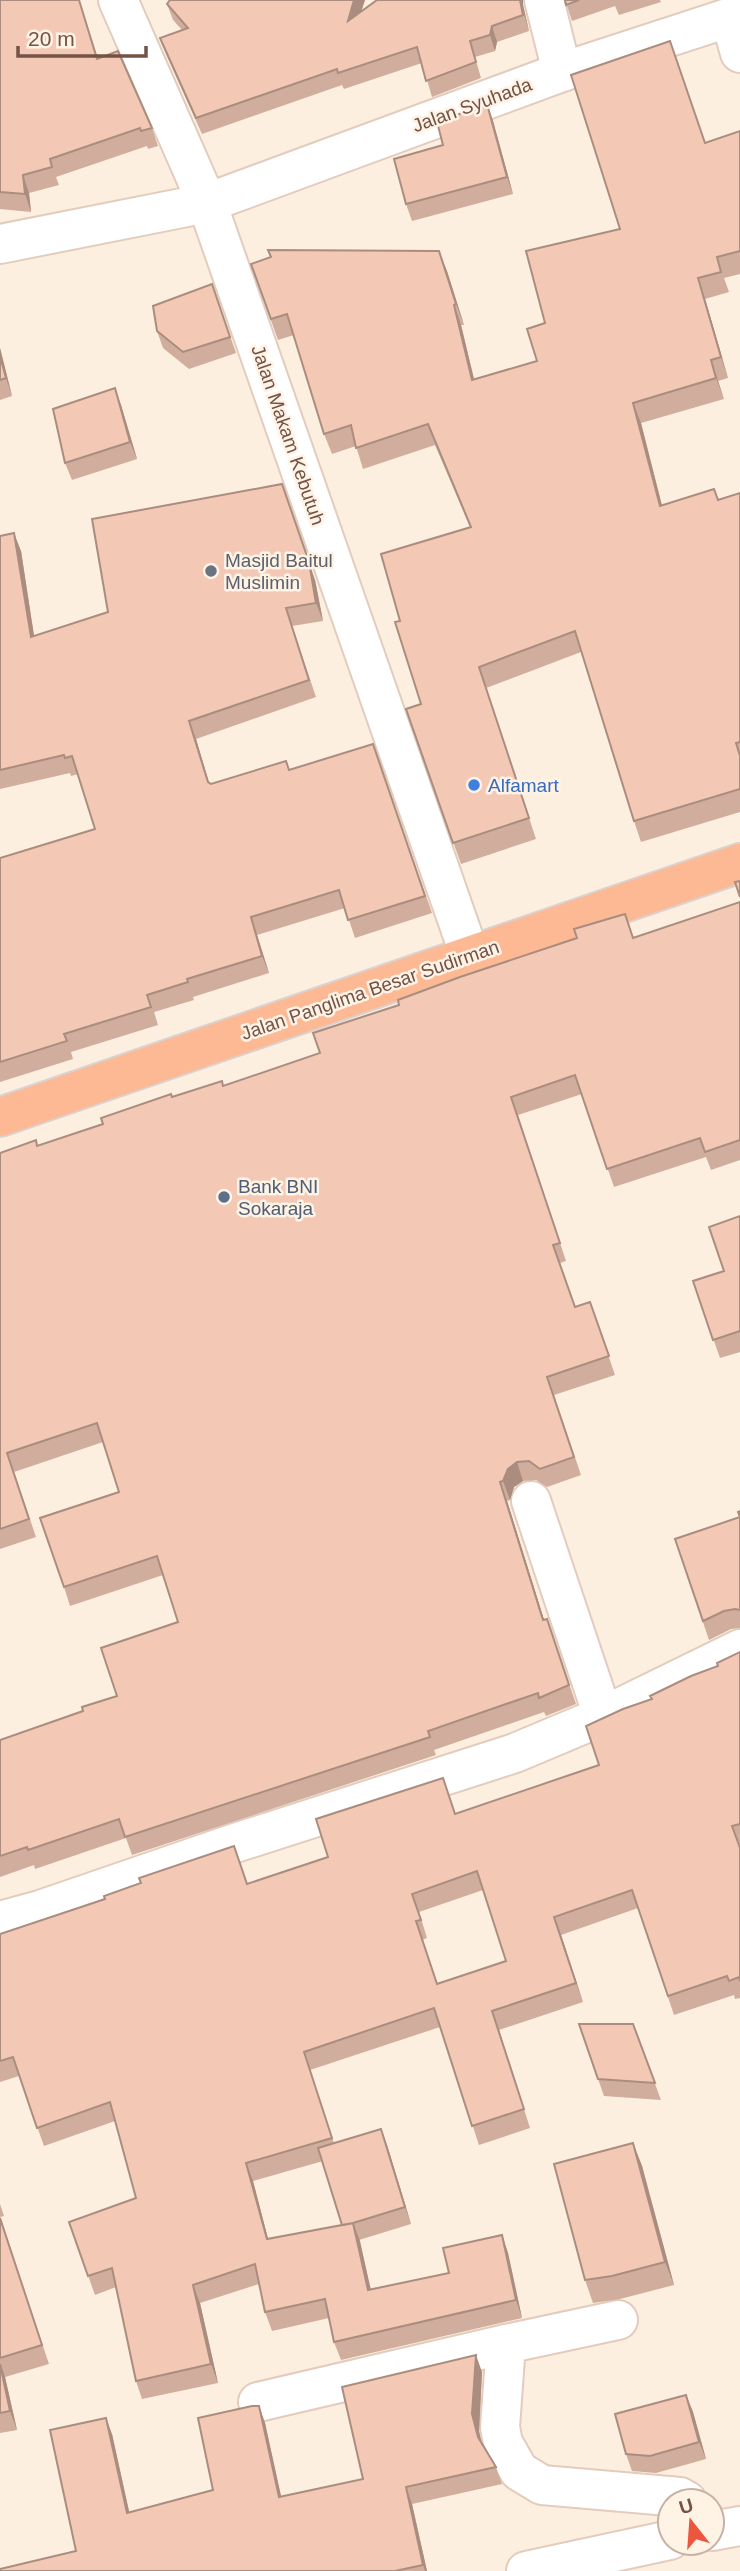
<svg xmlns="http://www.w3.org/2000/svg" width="740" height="2571" font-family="Arial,sans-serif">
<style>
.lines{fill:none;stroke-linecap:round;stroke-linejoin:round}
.minor-casing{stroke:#e3ccbe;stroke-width:42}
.tertiary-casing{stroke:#e3ccbe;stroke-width:42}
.trunk-casing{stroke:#dbd2cf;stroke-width:42}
.minor{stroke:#fff;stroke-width:38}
.tertiary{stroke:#fff;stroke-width:38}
.trunk{stroke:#fcb994;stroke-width:38}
.wall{fill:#d1ad9d;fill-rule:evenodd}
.shaded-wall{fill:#aa8d7f}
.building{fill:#f3c9b6;stroke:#aa8d7f;stroke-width:2;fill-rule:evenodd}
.worship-dot{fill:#6b7280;stroke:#fff3e6;stroke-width:2.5}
.shop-dot{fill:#3f7fe0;stroke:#fff3e6;stroke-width:2.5}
.service-dot{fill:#5c6f8a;stroke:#fff3e6;stroke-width:2.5}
.labels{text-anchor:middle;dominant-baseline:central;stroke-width:5;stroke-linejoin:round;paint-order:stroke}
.street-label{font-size:19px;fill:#745246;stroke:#fff3e6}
.worship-label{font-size:19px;fill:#5b616d;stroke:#fff3e6;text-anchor:start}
.shop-label{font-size:19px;fill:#366cbe;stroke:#fff3e6;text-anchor:start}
.service-label{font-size:19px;fill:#4e5e75;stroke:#fff3e6;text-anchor:start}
</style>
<rect width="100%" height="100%" fill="#fdefdf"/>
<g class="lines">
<g class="minor-casing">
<g id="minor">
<path d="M544 0 562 72"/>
<path d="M730 18 740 53"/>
<path d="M0 244 207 203 562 72 740 14"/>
<path d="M531 1501 603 1716"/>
<path d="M0 1921 40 1910 232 1844 515 1753 603 1716 740 1649"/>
<path d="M506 2344 618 2320"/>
<path d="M258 2402 506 2344 500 2427 503 2443 519 2471 542 2485 680 2497 687 2501"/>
<path d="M712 2531 740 2526"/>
<path d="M526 2571 670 2540"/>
</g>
</g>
<g class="tertiary-casing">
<path id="tertiary" d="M118 0 207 203 470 956"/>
</g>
<g class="trunk-casing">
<path id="trunk" d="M0 1117 740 863"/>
</g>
<use href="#minor" class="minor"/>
<use href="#tertiary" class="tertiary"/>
<use href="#trunk" class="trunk"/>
</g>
<g class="wall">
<path d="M0 0 98 59 152 128 158 146 148 149 147 146 56 177 59 185 29 193 31 212 0 209Z"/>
<path d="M365 0 361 11 523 5 529 31 497 42 495 51 475 57 481 78 432 97 422 63 344 89 342 85 202 134 166 54 160 38 182 30 173 20 167 4Z"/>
<path d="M565 0H660L661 2 619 15 615 6 572 21Z"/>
<path d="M487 104 493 121 513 194 412 221 406 204 443 145Z"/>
<path d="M740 131V274L724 278 729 292 705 299 728 378 718 381 724 399 641 423 662 505 718 500 740 493V812L641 842 634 821 581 652 486 688 536 839 461 864 406 709 421 704 400 621 470 527 435 445 363 469 356 446 332 454 324 434 294 335 278 340 251 264 447 271 464 325H461L474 379 537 361 545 323 620 229 705 143Z"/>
<path d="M212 284 236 353 189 369 163 348 157 331Z"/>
<path d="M0 348 12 396 0 400Z"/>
<path d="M121 405 137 459 72 480 65 463Z"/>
<path d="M0 536 21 551 34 636 315 580 323 621 292 626 316 697 196 739 209 783 211 784 290 770 373 744 432 913 355 938 345 908 257 935 269 973 193 997 194 1000 154 1012 158 1025 71 1052 73 1059 0 1082V858L95 829 78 774 71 776 70 773 0 789Z"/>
<path d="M740 902V1160L711 1170 706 1157 614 1187 582 1094 518 1115 566 1261 560 1263 575 1307 590 1302 615 1375 554 1395 581 1475 547 1487 536 1480 523 1481 514 1487 510 1500 507 1501 544 1620 547 1619 576 1704 546 1716 544 1712 434 1750 436 1755 132 1855 126 1838 35 1869 34 1865 0 1877V1740L83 1711 117 1696 178 1622 163 1575 70 1606 64 1587 119 1492 103 1442 14 1472 36 1537 0 1549V1153L37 1146 103 1124 172 1097 223 1086 320 1053 634 938Z"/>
<path d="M740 1216V1352L720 1358 693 1281 724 1271Z"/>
<path d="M740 1511V1628L731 1629 709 1640 675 1539 740 1517Z"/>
<path d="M740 1652V1844H739L740 1847V1998L735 1999 734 1995 674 2015 638 1908 561 1935 583 2002 499 2030 530 2128 479 2145 440 2027 310 2070 334 2143 387 2145 411 2224 359 2240 371 2290 449 2273 502 2235 508 2253 522 2318 341 2360 334 2342 329 2318 272 2331 265 2312 259 2284 200 2303 218 2383 142 2399 136 2381 116 2287 95 2295 69 2222 136 2198 115 2121 44 2146 19 2076 0 2082V1934L105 1899 234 1846 247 1884 599 1765 652 1699 718 1666ZM483 1890 506 1961 437 1983 422 1940 427 1938 419 1912ZM323 2161 342 2225 268 2239 253 2181Z"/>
<path d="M579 2024H633L661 2100 604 2096Z"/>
<path d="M633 2143 642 2166 674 2285 620 2299 593 2303 585 2280Z"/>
<path d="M0 2204 4 2216 0 2217 49 2364 5 2377 17 2430 0 2433Z"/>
<path d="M482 2372 479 2431 481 2443 496 2467 502 2484 412 2504 427 2571H0L76 2551 112 2434 129 2512 213 2490 259 2406 265 2423 281 2497 363 2479Z"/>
<path d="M686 2395 693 2412 706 2459 656 2473 632 2471 626 2454Z"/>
</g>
<g class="shaded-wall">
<path d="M79 0 104 77 97 59Z"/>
<path d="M354 0H365L353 37 348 21Z"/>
<path d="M520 0H523V5L529 31Z"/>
<path d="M492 26 497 42 495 51 490 35Z"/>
<path d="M487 104 493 121 513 194 507 177Z"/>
<path d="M23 175 29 193 31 212 25 194Z"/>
<path d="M439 251 447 271 464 325 456 304Z"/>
<path d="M698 278 705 299 728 378 721 357Z"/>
<path d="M454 305 461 325 479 400 472 380Z"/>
<path d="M0 348 12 396 6 378 0 356Z"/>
<path d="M711 360 724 399 716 378Z"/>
<path d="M115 388 121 405 137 459 130 442Z"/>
<path d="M633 403 641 423 667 526 660 506Z"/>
<path d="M282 484 315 580 323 621 316 603Z"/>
<path d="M14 533 21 551 37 655 31 637Z"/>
<path d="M189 721 196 739 214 800 208 782Z"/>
<path d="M251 917 257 935 269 973 262 956Z"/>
<path d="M517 1462 523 1481 514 1487 510 1500 503 1481 508 1469Z"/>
<path d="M500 1482 507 1501 550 1639 543 1620Z"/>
<path d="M554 1917 561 1935 583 2002 576 1983Z"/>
<path d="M492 2011 499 2030 530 2128 524 2109Z"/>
<path d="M381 2129 387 2145 411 2224 405 2207Z"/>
<path d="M633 2143 642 2166 674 2285 665 2262Z"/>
<path d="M246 2163 253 2181 273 2258 267 2239Z"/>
<path d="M353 2223 360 2241 375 2309 368 2290Z"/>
<path d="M502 2235 508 2253 522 2318 516 2300Z"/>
<path d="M193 2285 200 2303 218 2383 211 2364Z"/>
<path d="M476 2355 482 2372 479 2431 484 2453 478 2437 472 2414Z"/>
<path d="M0 2362 5 2377 17 2430 10 2411Z"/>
<path d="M686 2395 693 2412 706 2459 699 2442Z"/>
<path d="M259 2406 265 2423 285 2514 279 2497Z"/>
<path d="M106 2418 112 2434 133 2529 127 2513Z"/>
<path d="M406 2487 412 2504 427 2571H425L423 2565Z"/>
</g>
<g class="building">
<path d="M0 0H79L97 59 118 51 152 128 141 131 140 128 50 159 52 167 23 175 25 194 0 192Z"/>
<path d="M170 0H354L348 21 377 0H520L523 15 492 26 490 35 470 41 476 62 426 81 417 47 338 73 337 69 196 118 160 38 188 28 167 4Z"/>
<path d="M565 0H579L566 5Z"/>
<path d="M670 41 705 143 740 131V251L717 257 721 272 698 278 721 357 711 360 716 378 633 403 660 506 714 489 718 500 740 493V742L736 743 740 756V789L634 821 575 631 479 667 529 818 453 843 406 709 421 704 395 622 400 621 381 554 471 527 428 424 356 448 351 425 324 434 287 314 271 319 251 264 271 257 268 250 439 251 456 304 454 305 472 380 537 361 527 329 545 323 526 251 620 229 571 75Z"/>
<path d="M487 104 507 177 406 204 394 159 443 145 437 122Z"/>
<path d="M212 284 230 337 183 352 157 331 153 306Z"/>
<path d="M0 356 6 378 0 380Z"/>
<path d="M115 388 130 442 65 463 53 409Z"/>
<path d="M282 484 309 562 316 603 286 608 309 680 189 721 208 782 211 784 286 761 289 770 373 744 425 896 348 920 339 890 251 917 262 956 187 979 188 982 147 995 151 1007 64 1034 67 1041 0 1062V858L95 829 72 756 65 758 64 755 0 770V536L14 533 31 637 108 612 92 519Z"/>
<path d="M740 881V897L735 882Z"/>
<path d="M740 902V1140L705 1152 700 1138 607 1169 575 1075 511 1097 560 1243 553 1245 575 1307 590 1302 609 1356 547 1377 574 1457 540 1469 529 1461 517 1462 508 1469 503 1481 500 1482 543 1620 547 1619 569 1685 539 1698 538 1693 428 1731 430 1737 125 1837 119 1819 28 1850 27 1847 0 1856V1740L83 1711 82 1707 117 1696 101 1648 178 1622 157 1556 64 1587 40 1518 119 1492 97 1423 7 1453 29 1519 0 1529V1153L36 1140 37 1146 103 1124 101 1118 171 1094 172 1097 222 1081 223 1086 320 1053 313 1033 399 1005 398 1000 460 977 577 938 574 929 625 914 633 938Z"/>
<path d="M740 1216V1331L713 1340 693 1281 724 1271 709 1227Z"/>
<path d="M740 1511V1610L735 1609 724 1611 703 1621 675 1539 740 1517 738 1512Z"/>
<path d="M740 1652V1824L732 1826 740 1848V1981L739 1977 729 1981 727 1976 668 1996 632 1890 554 1917 576 1983 492 2011 524 2109 472 2126 434 2008 304 2052 332 2138 246 2163 267 2239 353 2223 368 2290 449 2273 443 2248 502 2235 516 2300 334 2342 325 2299 265 2312 255 2264 193 2285 211 2364 136 2381 112 2268 88 2276 69 2222 136 2198 110 2102 37 2128 13 2057 0 2061V1934L105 1899 104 1896 141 1883 139 1878 234 1846 247 1884 328 1857 316 1819 443 1778 455 1814 599 1765 586 1726 623 1709 652 1699 650 1696 691 1676 718 1666 717 1663ZM477 1871 506 1961 437 1984 416 1921 421 1920 412 1894Z"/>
<path d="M579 2024H633L655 2083 598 2079Z"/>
<path d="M381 2129 405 2207 353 2223 342 2225 318 2148Z"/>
<path d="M633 2143 665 2262 612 2276 585 2280 554 2164Z"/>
<path d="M0 2218 42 2345 0 2358Z"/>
<path d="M476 2355 472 2414 478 2437 496 2467 406 2487 423 2565 395 2571H0V2569L76 2551 50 2430 106 2418 127 2513 213 2490 198 2418 252 2406H259L279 2497 363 2479 342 2387Z"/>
<path d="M0 2364 10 2411 0 2413Z"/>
<path d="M686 2395 699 2442 650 2456 626 2454 615 2414Z"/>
</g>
<circle class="worship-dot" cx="211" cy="571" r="7"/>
<circle class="shop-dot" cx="474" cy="785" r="7"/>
<circle class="service-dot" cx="224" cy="1197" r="7"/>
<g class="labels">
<g class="street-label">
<text transform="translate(472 105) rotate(-20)">Jalan Syuhada</text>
<text transform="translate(288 435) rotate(71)">Jalan Makam Kebutuh</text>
<text transform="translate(370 990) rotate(-19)">Jalan Panglima Besar Sudirman</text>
</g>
<g class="worship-label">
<text x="225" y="560">Masjid Baitul<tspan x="225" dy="22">Muslimin</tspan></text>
</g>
<g class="shop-label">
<text x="488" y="785">Alfamart</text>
</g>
<g class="service-label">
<text x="238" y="1186">Bank BNI<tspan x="238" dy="22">Sokaraja</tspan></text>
</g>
</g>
<g transform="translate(691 2522) rotate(343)"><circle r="33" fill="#fff3e6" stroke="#c7b3a6" stroke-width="2"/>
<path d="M0-5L12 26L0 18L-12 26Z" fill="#ec563f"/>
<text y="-10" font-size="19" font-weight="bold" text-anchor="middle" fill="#745246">U</text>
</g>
<path d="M18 46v10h128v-10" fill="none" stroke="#745246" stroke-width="3.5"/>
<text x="28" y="46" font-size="21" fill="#745246" stroke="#fff3e6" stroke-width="5" paint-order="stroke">20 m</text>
</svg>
